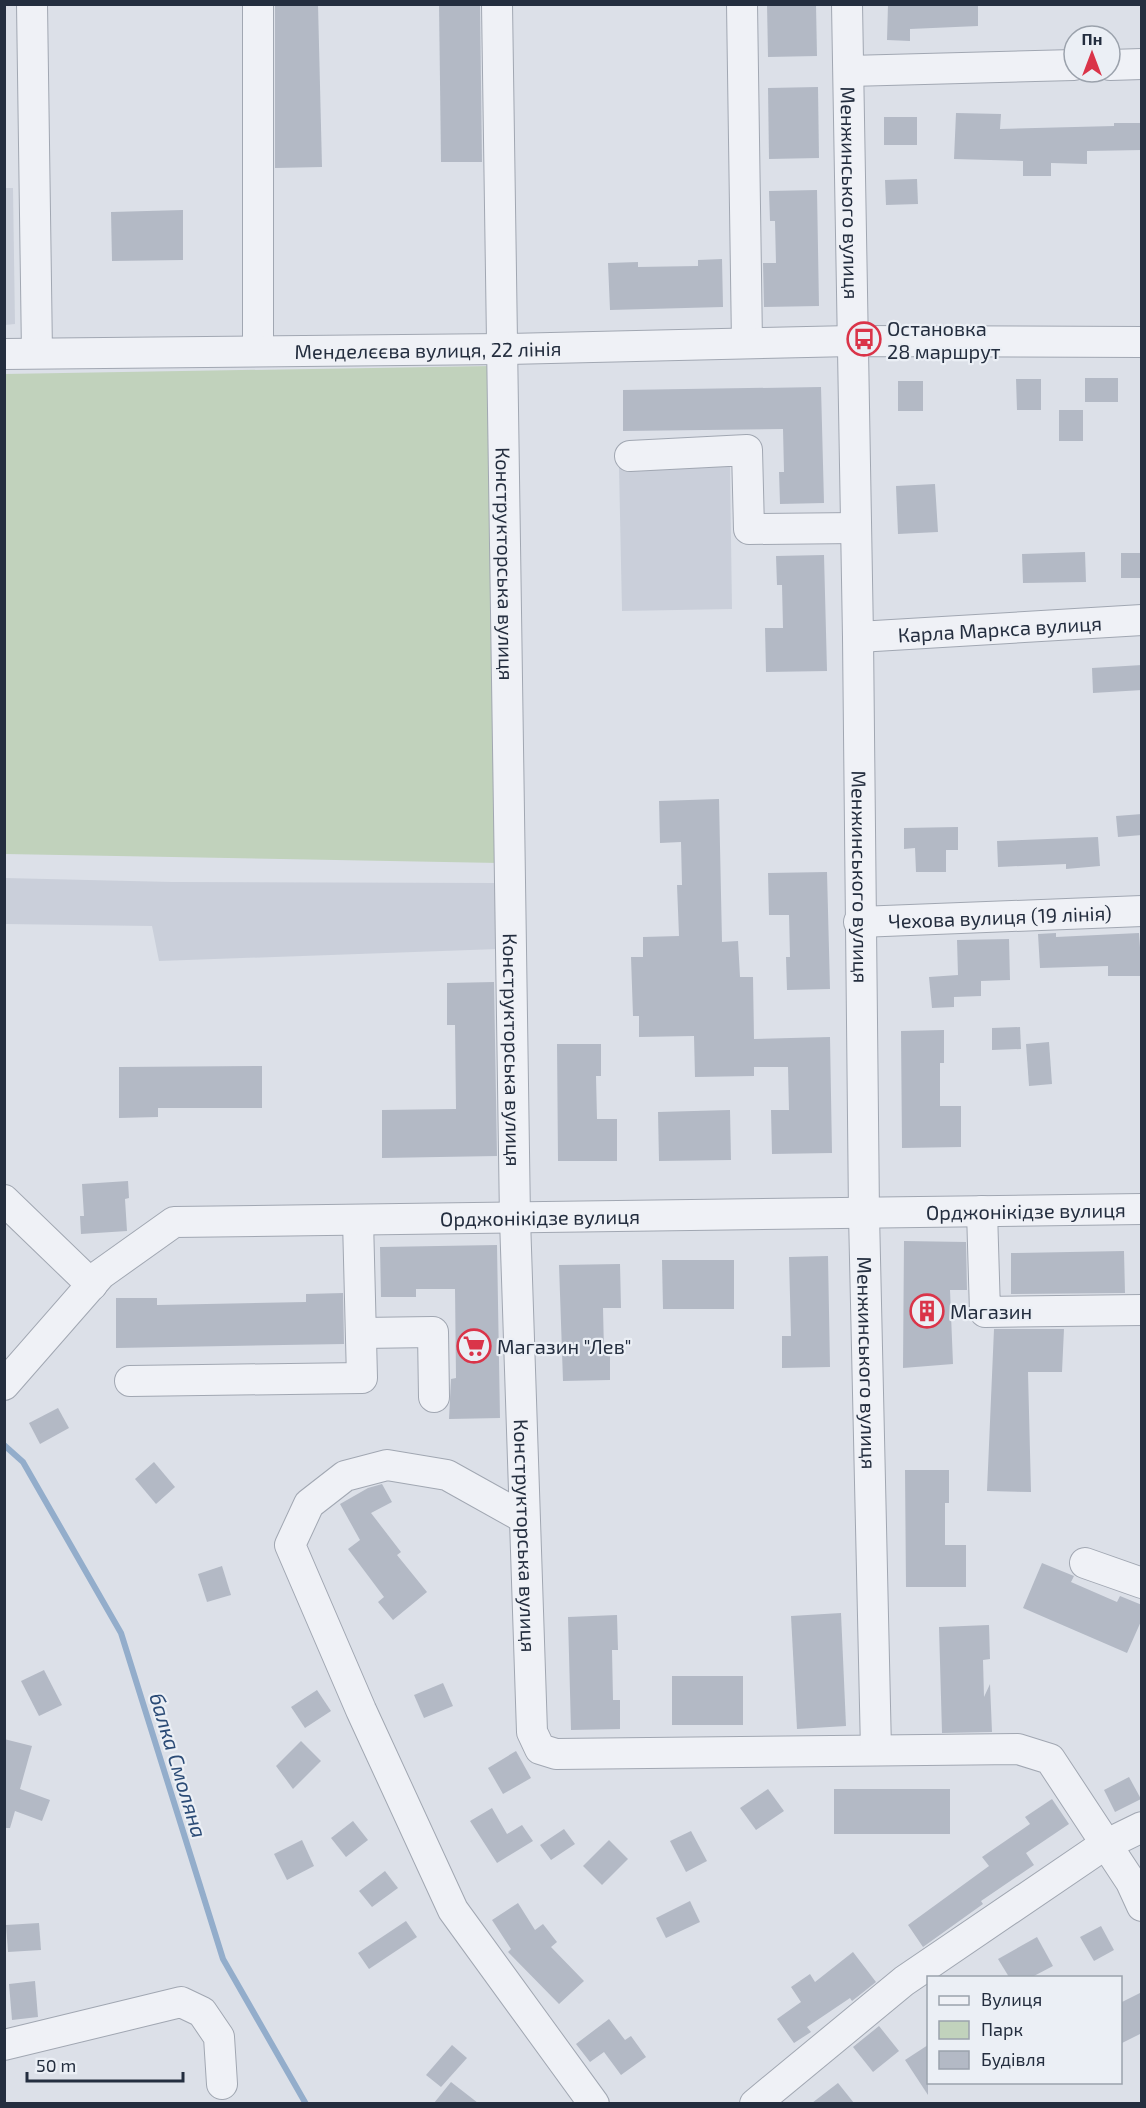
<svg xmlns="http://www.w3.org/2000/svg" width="1146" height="2108" font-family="'Exo 2',sans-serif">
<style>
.built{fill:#cacfda}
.green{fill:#c1d2bc}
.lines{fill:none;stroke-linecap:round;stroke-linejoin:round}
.stream{stroke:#93adcb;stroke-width:6}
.building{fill:#b3b9c5}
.minor-casing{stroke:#a1a7b2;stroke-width:32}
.minor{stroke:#eff1f6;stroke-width:30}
.labels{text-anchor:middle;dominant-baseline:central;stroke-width:4.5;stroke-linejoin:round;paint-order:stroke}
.street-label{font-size:20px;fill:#242e3f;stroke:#ebeff5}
.poi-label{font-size:20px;fill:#242e3f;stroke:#ebeff5;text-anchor:start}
.water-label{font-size:21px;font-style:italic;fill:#2b4b76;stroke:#ebeff5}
</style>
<rect width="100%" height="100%" fill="#dce0e8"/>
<g class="built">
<path d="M5 188H13L15 324 5 325Z"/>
<path d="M730 466 732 609 622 611 619 468Z"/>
<path d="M5 878 172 882 495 883 498 949 159 961 152 926 5 924Z"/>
</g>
<path class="green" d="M492 366 499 863 5 854 4 374Z"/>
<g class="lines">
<path class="stream" d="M4 1445 23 1462 121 1633 223 1959 306 2104"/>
</g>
<g class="building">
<path d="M275 4H318L322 167 275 168Z"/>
<path d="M439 4H480L482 162H441Z"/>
<path d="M767 4H816L817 56 768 57Z"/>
<path d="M888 4H978V26L910 29V41L887 40Z"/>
<path d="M818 87 819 158 769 159 768 88Z"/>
<path d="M956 113 1001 114 1000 129 1114 126V123H1142V150L1087 151V164L1051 163V176H1023V161L954 159Z"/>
<rect x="884" y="117" width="33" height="28"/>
<path d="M917 179 918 204 886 205 885 180Z"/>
<path d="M817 190 819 306 764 307 763 263H776L775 221H770L769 191Z"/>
<path d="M183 210V260L112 261 111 212Z"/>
<path d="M722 259 723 307 610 310 608 263 638 262V267L698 266V260Z"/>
<rect x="1085" y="378" width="33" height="24"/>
<path d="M1016 379H1041V410H1017Z"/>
<rect x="898" y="381" width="25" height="30"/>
<path d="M821 387 824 503 780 504 779 472H784L783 429 623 431V390Z"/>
<rect x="1059" y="410" width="24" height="31"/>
<path d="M935 484 938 532 898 534 896 486Z"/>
<path d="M1085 552 1086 582 1023 583 1022 554Z"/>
<rect x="1121" y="553" width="21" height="25"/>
<path d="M824 555 827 671 766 672 765 628H783L782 585H777L776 556Z"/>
<path d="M1142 665V690L1093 693 1092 668Z"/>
<path d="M719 799 722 942 738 941 740 977H753L754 1039 830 1037 832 1153 772 1154 771 1110H789L788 1067H754V1076L695 1077 694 1036 639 1037V1016H633L631 957H643V937L679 936 677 885H682L681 842 660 843 659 801Z"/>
<path d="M1142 814V835L1118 837 1116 816Z"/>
<path d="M958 827V850H946V872H916L915 848 904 849V828Z"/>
<path d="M1098 837 1100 866 1066 869V864L998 867 997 841Z"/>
<path d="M827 872 830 989 787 990 786 957H790L789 915H769L768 873Z"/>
<path d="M1056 933V937L1139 933 1142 976H1108V966L1040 968 1038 934Z"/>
<path d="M1009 939 1010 980 981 981V996L954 997V1007L932 1008 929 977 958 975 957 940Z"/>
<path d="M494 982 497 1156 382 1158V1110L456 1109 455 1025H447V983Z"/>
<path d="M1020 1027 1021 1049 992 1050V1028Z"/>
<path d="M944 1030V1063H940V1106H961V1147L902 1148 901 1031Z"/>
<path d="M1049 1042 1052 1084 1029 1086 1026 1044Z"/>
<path d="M557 1044H601V1076H596L597 1119H617V1161H558Z"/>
<path d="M262 1066V1108H158V1117L119 1118V1067Z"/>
<path d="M730 1110 731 1160 659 1161 658 1112Z"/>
<path d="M128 1181 129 1198 125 1199 127 1231 81 1234 80 1216H84L82 1184Z"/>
<path d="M904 1241 966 1242 967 1290H950L953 1364 903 1368Z"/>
<path d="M497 1245 500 1418 449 1419 451 1379 456 1378 455 1289H416V1297H381L380 1247Z"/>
<path d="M1124 1251 1125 1293 1011 1294V1253Z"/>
<path d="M828 1256 830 1367 782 1368V1336H791L789 1257Z"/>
<path d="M662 1260H734V1309H663Z"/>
<path d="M620 1264 621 1308H603L604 1351H610V1380L563 1381 559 1265Z"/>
<path d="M343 1293 344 1344 116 1348V1298H157V1305L306 1302V1294Z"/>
<path d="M994 1329H1064L1062 1372H1028L1031 1492 987 1491Z"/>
<path d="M58 1408 69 1428 40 1444 29 1423Z"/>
<path d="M154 1462 175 1487 156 1504 135 1479Z"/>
<path d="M905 1470H949V1503H945V1545H966V1587H906Z"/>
<path d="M382 1484 392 1502 371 1513 401 1552 397 1555 427 1592 393 1620 378 1602 384 1597 348 1549 360 1540 340 1504 368 1488Z"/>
<path d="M1042 1563 1074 1576 1071 1582 1117 1602 1120 1596 1142 1605V1619L1127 1653 1023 1608Z"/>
<path d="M222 1566 231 1595 207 1602 198 1574Z"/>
<path d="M841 1613 846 1726 797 1729 791 1616Z"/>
<path d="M617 1615 618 1650H612L613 1700H620V1729L571 1730 568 1617Z"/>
<path d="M989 1625 990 1659 983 1660 984 1697 990 1684 992 1732 942 1733 939 1627Z"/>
<path d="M44 1670 62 1705 39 1716 21 1681Z"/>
<rect x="672" y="1676" width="71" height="49"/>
<path d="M443 1683 453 1706 424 1718 414 1695Z"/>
<path d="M317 1690 331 1711 305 1728 291 1707Z"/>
<path d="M4 1739 32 1746 20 1789 50 1800 42 1821 15 1811 10 1828H4Z"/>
<path d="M301 1741 321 1761 293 1789 276 1766Z"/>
<path d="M516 1751 531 1778 503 1794 488 1768Z"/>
<path d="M1129 1777 1141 1799 1115 1812 1104 1790Z"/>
<path d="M768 1789 784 1811 756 1830 740 1808Z"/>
<rect x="834" y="1789" width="116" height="45"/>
<path d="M1052 1799 1069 1824 1026 1853 1034 1865 981 1901 983 1904 923 1947 908 1925 989 1866 982 1857 1030 1824 1025 1817Z"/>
<path d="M492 1808 507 1834 522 1825 533 1841 497 1863 470 1821Z"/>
<path d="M353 1821 368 1840 346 1857 331 1838Z"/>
<path d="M564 1829 575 1844 551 1860 540 1845Z"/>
<path d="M691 1831 707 1861 686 1872 670 1841Z"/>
<path d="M302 1840 314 1866 287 1880 274 1854Z"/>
<path d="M609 1840 628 1859 602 1885 583 1866Z"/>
<path d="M385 1871 398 1888 372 1907 359 1891Z"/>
<path d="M690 1901 700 1922 666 1938 656 1918Z"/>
<path d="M518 1903 535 1930 543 1924 557 1942 551 1947 584 1981 559 2004 508 1952 511 1949 492 1920Z"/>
<path d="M406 1921 417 1937 369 1969 358 1953Z"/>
<path d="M39 1923 41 1950 8 1952 6 1925Z"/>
<path d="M1101 1926 1114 1950 1094 1961 1080 1937Z"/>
<path d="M1037 1937 1053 1966 1032 1977H1009L998 1959Z"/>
<path d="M853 1952 876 1982 852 2001 850 1998 807 2027 811 2032 794 2043 777 2019 801 2002 791 1987 810 1974 815 1982Z"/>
<path d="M35 1981 38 2017 12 2020 9 1984Z"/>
<path d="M1142 1992V2033L1120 2044V2003Z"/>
<path d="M609 2019 625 2040 631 2036 646 2057 621 2075 604 2052 590 2062 576 2044Z"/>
<path d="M879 2026 899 2051 873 2072 853 2047Z"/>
<path d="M452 2045 467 2058 441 2087 426 2075Z"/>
<path d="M928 2045V2095L905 2060Z"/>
<path d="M451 2082 478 2103H434Z"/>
<path d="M838 2083 854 2103H812Z"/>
</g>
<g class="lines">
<g class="minor-casing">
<g id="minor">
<path d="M32 4 37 353"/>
<path d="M258 4V350"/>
<path id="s1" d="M497 4 515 1219 532 1732 540 1749 556 1754 1018 1749 1050 1759 1131 1882 1142 1906"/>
<path d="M742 4 747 343"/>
<path id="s2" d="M847 4 858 637 864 1214 876 1750"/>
<path d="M1110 65 1142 64"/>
<path d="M849 71 1074 65"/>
<path id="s3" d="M4 354 503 349 852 341 1142 342"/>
<path d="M630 456 747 450 749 529 856 528"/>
<path id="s4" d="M858 637 1142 620"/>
<path id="s5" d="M859 922 1142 911"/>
<path d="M4 1200 92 1285"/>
<path d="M982 1211 985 1312 1142 1310"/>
<path d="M361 1333 433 1332 434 1397"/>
<path d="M130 1381 362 1378 358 1220"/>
<path id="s6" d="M4 1385 101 1274 174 1222 1142 1209"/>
<path d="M524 1518 447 1475 387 1465 345 1476 309 1504 290 1545 361 1710 453 1910 594 2104"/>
<path d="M1085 1563 1142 1583"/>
<path d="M4 2045 181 2002 202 2012 219 2037 222 2084"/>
<path d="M755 2104 904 1981 1101 1847 1142 1827"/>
</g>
</g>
<use href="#minor" class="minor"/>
</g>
<defs>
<g id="bus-ring" transform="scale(1.725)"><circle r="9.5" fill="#ebeff5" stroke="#da3449" stroke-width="1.5"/><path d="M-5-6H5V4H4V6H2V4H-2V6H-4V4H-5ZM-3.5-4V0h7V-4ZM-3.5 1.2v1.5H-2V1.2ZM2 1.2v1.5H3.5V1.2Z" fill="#da3449"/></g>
<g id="building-ring" transform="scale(1.725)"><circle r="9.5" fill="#ebeff5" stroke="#da3449" stroke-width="1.5"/><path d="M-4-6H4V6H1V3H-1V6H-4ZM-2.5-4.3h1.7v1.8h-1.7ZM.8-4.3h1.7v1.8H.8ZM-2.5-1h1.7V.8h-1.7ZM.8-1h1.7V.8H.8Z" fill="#da3449"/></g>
<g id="supermarket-ring" transform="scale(1.725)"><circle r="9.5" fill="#ebeff5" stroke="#da3449" stroke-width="1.5"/><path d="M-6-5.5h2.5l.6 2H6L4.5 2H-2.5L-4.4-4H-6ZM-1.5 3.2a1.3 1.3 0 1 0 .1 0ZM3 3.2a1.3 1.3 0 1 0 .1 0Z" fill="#da3449"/></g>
</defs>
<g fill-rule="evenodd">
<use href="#bus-ring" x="864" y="339"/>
<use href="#building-ring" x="927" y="1311"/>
<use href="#supermarket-ring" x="474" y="1346"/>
</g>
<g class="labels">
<g class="street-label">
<text stroke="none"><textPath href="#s2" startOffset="189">Менжинського вулиця</textPath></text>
<text stroke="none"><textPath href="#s3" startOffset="424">Менделєєва вулиця, 22 лінія</textPath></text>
<text stroke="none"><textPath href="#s1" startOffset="560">Конструкторська вулиця</textPath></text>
<text stroke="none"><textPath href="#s4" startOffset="142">Карла Маркса вулиця</textPath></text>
<text stroke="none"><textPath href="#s2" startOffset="873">Менжинського вулиця</textPath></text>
<text stroke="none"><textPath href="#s5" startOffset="141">Чехова вулиця (19 лiнiя)</textPath></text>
<text stroke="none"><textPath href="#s1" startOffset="1046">Конструкторська вулиця</textPath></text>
<text stroke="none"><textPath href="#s6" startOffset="1089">Орджонікідзе вулиця</textPath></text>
<text stroke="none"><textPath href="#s6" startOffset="603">Орджонікідзе вулиця</textPath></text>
<text stroke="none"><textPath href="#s2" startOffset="1359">Менжинського вулиця</textPath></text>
<text stroke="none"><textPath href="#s1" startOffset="1532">Конструкторська вулиця</textPath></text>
</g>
<g class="poi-label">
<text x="887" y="328">Остановка<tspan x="887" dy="23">28 маршрут</tspan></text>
<text x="950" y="1311">Магазин</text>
<text x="497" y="1346">Магазин "Лев"</text>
</g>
<g class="water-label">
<text transform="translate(179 1765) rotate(73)">балка Смоляна</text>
</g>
</g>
<rect width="1146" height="2108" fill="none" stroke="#242e3f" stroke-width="12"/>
<rect x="927" y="1976" width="195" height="108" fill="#ebeff5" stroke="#9ba2ac" stroke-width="1.5"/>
<rect x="939" y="1996" width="30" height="9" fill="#eff1f6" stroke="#9ba2ac" stroke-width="1.5"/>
<text x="981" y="2006" font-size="18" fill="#242e3f">Вулиця</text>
<rect x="939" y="2021" width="30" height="18" fill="#c1d2bc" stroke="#9ba2ac" stroke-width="1.5"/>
<text x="981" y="2036" font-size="18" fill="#242e3f">Парк</text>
<rect x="939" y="2051" width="30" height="18" fill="#b3b9c5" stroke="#9ba2ac" stroke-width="1.5"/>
<text x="981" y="2066" font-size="18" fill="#242e3f">Будівля</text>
<g transform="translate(1092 54)"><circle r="28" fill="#ebeff5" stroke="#9ba2ac" stroke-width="1.5"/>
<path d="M0-4.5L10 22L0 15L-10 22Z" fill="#da3449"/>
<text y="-9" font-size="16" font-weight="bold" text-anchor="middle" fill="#242e3f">Пн</text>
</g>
<path d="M27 2072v9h156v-9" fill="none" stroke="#242e3f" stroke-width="3"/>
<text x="36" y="2072" font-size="18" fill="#242e3f" stroke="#ebeff5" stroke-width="4.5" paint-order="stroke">50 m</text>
</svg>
